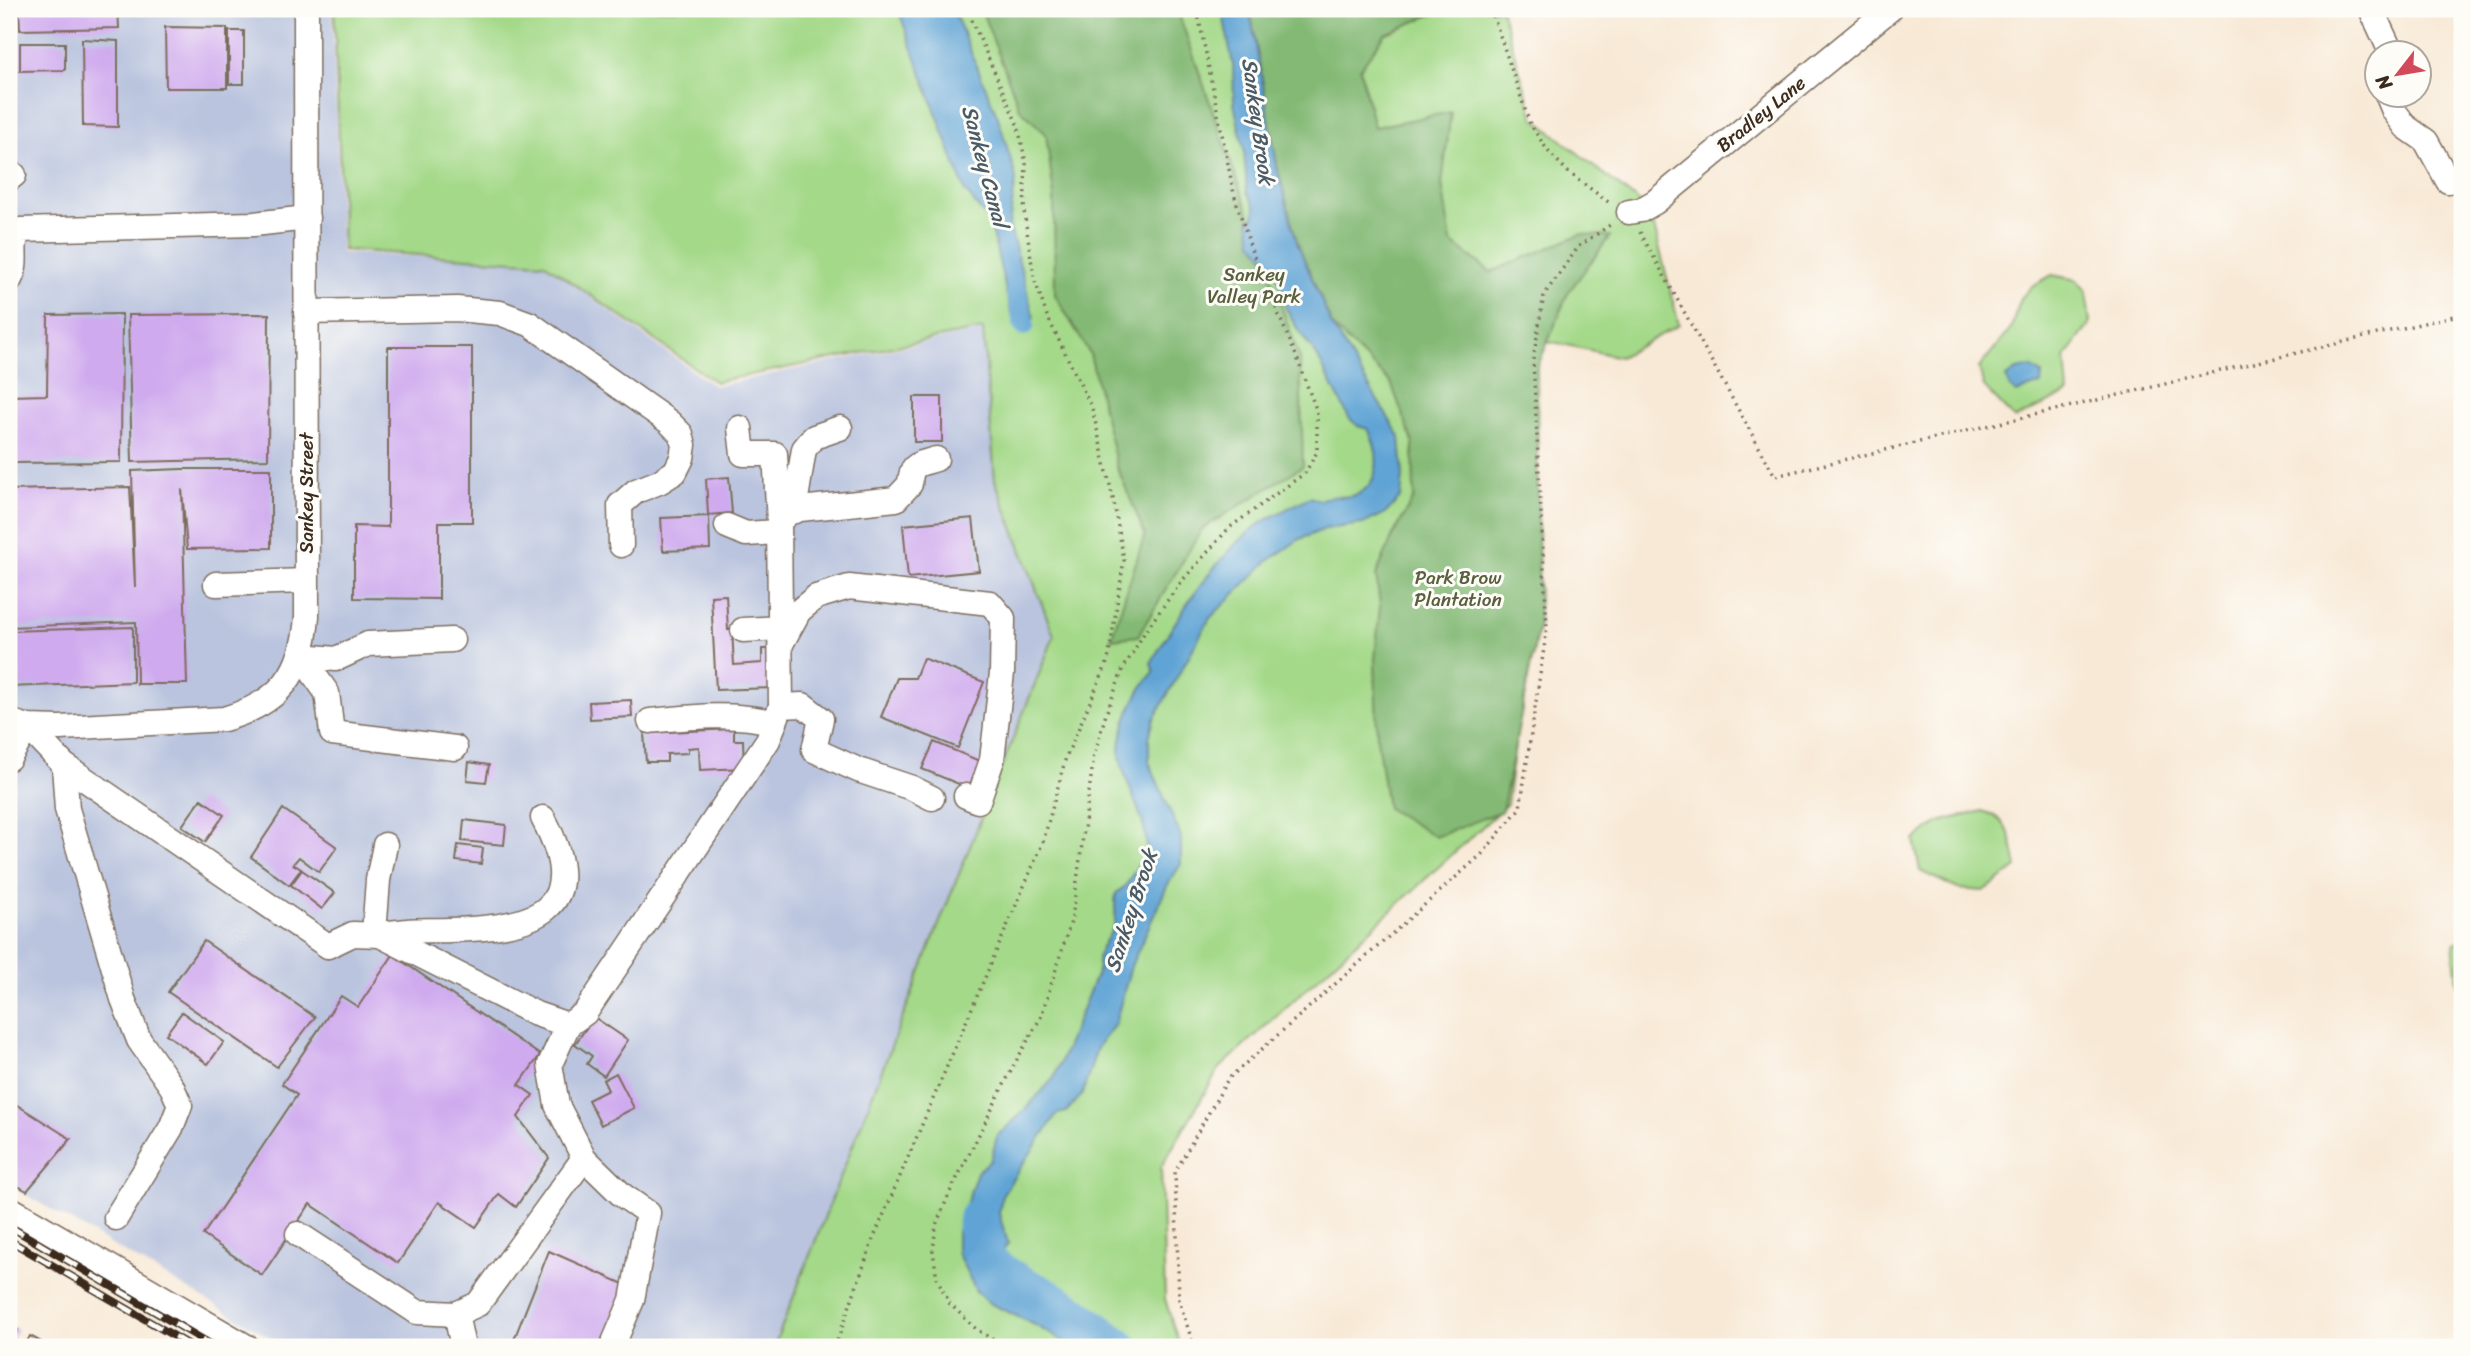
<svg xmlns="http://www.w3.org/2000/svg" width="2471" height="1356" font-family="Sriracha,sans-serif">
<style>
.industrial{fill:#bac4de}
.green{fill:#a4d989;stroke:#708254;stroke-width:2}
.forest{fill:#83b975;stroke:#5f724a;stroke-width:2}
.water{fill:#60a4d5;stroke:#4e677a;stroke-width:2}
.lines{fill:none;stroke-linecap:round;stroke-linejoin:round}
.canal{stroke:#60a4d5;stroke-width:21}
.river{stroke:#60a4d5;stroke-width:35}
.building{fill:#cfaaee}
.minor-casing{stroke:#7d6d5e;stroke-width:27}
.path{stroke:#7d6d5e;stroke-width:3.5;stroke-dasharray:2 5;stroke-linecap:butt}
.minor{stroke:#fff;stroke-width:24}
.rail-casing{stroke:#3b2a1e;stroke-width:8}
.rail{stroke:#fdfcf7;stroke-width:5;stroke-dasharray:16;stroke-linecap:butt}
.labels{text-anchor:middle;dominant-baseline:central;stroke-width:6;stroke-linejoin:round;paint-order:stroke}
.street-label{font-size:19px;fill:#3b2a1e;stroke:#fdfcf7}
.park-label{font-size:19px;fill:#5a5f3e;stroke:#fdfcf7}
.water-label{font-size:21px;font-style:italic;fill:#4a5b67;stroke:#fdfcf7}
</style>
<rect width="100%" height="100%" fill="#fdfcf7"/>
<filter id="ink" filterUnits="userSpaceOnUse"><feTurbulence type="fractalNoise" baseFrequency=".0143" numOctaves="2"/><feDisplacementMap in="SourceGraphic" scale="14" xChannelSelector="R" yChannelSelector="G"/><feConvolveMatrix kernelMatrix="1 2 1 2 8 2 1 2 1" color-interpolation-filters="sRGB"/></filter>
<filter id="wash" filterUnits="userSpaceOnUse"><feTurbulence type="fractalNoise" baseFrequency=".00686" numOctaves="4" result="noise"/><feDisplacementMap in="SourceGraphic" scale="28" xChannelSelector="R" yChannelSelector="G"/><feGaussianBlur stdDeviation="1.57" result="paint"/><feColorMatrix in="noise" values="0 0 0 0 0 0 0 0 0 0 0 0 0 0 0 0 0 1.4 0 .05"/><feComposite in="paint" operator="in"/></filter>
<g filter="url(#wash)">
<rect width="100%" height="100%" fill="#f8e9d6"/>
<path class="industrial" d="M9 9H332L341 253 542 262 714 386 986 330 1057 639 943 914 774 1347H287L9 1185Z"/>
<g class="green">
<path d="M334 9H1501L1534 118 1650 211 1679 325 1620 357 1558 343 1524 342 1532 624 1507 804 1219 1069 1161 1167 1165 1299 1180 1347H774L943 914 1054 636 995 480 983 329 715 382 544 263 343 250Z"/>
<path d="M2052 275 2077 280 2086 291 2090 323 2065 358 2068 393 2015 419 1984 387 1979 368 2011 328 2021 298 2032 286Z"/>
<path d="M1982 811C2012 819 2011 841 2017 867L1984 891 1958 889 1920 871 1914 840 1939 822Z"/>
<path d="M2462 941V1002L2457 982 2453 944Z"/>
</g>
<g class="forest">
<path d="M981 9H1177L1300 359 1303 466 1202 529 1138 636 1111 639 1145 534 1117 467 1090 354 1055 295 1054 196 1046 134 1020 109Z"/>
<path d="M1248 9H1445L1385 34 1360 69 1374 127 1451 112 1442 184 1451 242 1491 272 1581 234 1610 236 1568 293 1537 368 1539 624 1502 811 1436 837 1387 808 1377 739 1375 659 1380 605 1376 575 1394 533 1414 498 1413 442 1391 383 1332 326 1297 242 1278 171 1252 22Z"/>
</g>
<g class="water">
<path d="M898 9H953L998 117 1013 167 1016 179 1009 224 1034 318 1011 313 990 222 965 191Z"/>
<path d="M1222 9H1248L1252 22 1278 171 1297 242 1332 326 1400 437 1403 475 1401 497 1386 513 1363 524 1325 529 1300 539 1268 561 1210 618 1154 719 1149 738V762L1181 837V864L1167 886 1131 966 1115 1024 1097 1048 1082 1095 1066 1112 1057 1114 1002 1195 999 1214 1008 1243 1004 1249 986 1263C984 1294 1056 1298 1078 1311 1095 1321 1112 1335 1127 1347H1073L1033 1324 989 1303 976 1291 957 1252V1232L977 1172 991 1160 997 1136 1020 1115 1054 1078 1099 968C1094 950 1108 941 1114 926 1118 915 1112 903 1117 892 1126 888 1129 880 1134 872 1137 867 1143 860 1145 854 1153 828 1123 784 1120 755 1119 729 1136 690 1154 672L1151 663C1177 618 1208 567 1248 533 1266 517 1289 509 1309 497L1320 500C1332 493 1346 500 1358 494 1383 481 1379 449 1368 429L1358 426 1349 418 1317 356 1298 330 1286 308 1276 272 1269 260 1252 242 1249 221 1254 217 1255 207 1247 192 1244 150 1234 104 1233 65Z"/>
<path d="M2031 367 2042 374 2041 384 2016 393 2009 386 2006 377 2017 370Z"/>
</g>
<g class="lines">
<path class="canal" d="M1016 290 1024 325"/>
<path class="river" d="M976 1217C966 1266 1028 1283 1060 1303 1081 1316 1101 1333 1121 1347"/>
</g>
<g id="blocks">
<g class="building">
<path d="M19 9H118L119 28 20 30Z"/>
<path d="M165 27 227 28V88H166Z"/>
<rect x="229" y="31" width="15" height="53"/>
<path d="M82 39 118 41V127L83 126Z"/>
<path d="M20 43H65V70L20 71Z"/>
<path d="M122 314 121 462 9 463V396L47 395 48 315Z"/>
<path d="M269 314 268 459 132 462 128 315Z"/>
<path d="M388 347H472V522H439V599L354 598V526L388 527Z"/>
<rect x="914" y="397" width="28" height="45"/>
<path d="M182 469H271V548L187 549 182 489 187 684H137L136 622 9 627V490L130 487 135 587 132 471Z"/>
<path d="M729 477 732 513 708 515 706 479Z"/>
<path d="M709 516 710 549 663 551 661 518Z"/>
<path d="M973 518 979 571 908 578 903 525Z"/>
<path d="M726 595 728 630 732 629 734 665 762 663V649H770L772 688 716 690 711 596Z"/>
<path d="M133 627V682L9 687V631Z"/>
<path d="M923 658 984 682 958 748 881 717 897 678H915Z"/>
<path d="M631 700 632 717 590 719 589 702Z"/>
<path d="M734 729V740H743L744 768 700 770 699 747 688 748V753L667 754V762H646L644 733Z"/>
<path d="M934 742 982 762 971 789 922 769Z"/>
<path d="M469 762 489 765 486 782 467 780Z"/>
<path d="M201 799 224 815 205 842 182 826Z"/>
<path d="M283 809 337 847 319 872 299 857 293 864 301 869 289 885 251 857Z"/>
<path d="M464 820 506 825 504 845 462 841Z"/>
<path d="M458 845 483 848 481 864 456 861Z"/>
<path d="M302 870 335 893 322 909 291 885Z"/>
<path d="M204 941 315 1017 277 1067 168 992Z"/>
<path d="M393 955 540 1055 519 1085 533 1095 518 1117 549 1158 516 1207 499 1194 476 1227 439 1202 398 1263 310 1204 262 1275 203 1235 297 1095 282 1084 341 996 358 1007Z"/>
<path d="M182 1012 224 1042 208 1064 166 1034Z"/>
<path d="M594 1017 628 1040 604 1076 587 1064 592 1056 575 1044Z"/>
<path d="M616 1073 634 1108 601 1125 588 1100 608 1090 603 1080Z"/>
<path d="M9 1100 71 1139 27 1191 9 1181Z"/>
<path d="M549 1251 626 1285 600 1347H511Z"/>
<path d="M9 1324 18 1330 9 1346Z"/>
<path d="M30 1336 43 1343 51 1347H24Z"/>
</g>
</g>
</g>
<g filter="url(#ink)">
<use href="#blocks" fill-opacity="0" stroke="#7d6d5e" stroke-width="2"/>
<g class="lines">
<g class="minor-casing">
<g id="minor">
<path d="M2371 9 2391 52"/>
<path d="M2387 94 2394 111 2406 127 2426 141 2448 181"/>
<path d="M9 179 14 175"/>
<path d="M1629 212 1641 210 1655 202 1890 9"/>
<path d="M9 281C21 260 8 248 20 230L254 224 307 218"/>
<path d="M306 312 457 309 500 313 530 324 669 422 681 434 684 445 682 458 675 472 659 482 636 491 620 505 621 545"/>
<path d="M740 428 743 454H775L779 522"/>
<path d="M794 511 804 449 814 437 840 428"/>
<path d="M727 526 746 534 778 532"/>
<path d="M216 584 306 581"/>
<path d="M743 630 780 628"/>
<path d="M781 644 799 611 816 597 849 587 990 603 1003 618 1002 673 992 760 978 801 966 796"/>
<path d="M301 656 327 693 332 733 455 748"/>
<path d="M301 656 336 659 368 644 452 640"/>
<path d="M781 706 779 522 788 513 800 509 896 499 910 484C911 462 918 465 936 459"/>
<path d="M9 721 28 727 60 728 224 719C280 703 303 674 307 616L306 9"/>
<path d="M650 721C691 717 734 712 775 723"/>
<path d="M9 758 28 727 64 765 328 946 353 934 380 935 536 1014 568 1025 585 1013 768 740 781 706 803 705 821 719 814 750 858 770 912 788 932 798"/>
<path d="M64 765 67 809 123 999 139 1040 172 1087 180 1105 171 1128 116 1218"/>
<path d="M374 934 378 880 385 845"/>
<path d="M380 935C403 929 425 931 450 930 531 928 594 913 543 818"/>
<path d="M568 1025 550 1064 557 1105 584 1158 622 1195 648 1213 632 1300 612 1347"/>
<path d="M9 1208 247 1347"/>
<path d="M298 1234 417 1312 456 1314 478 1304 584 1158"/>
<path d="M456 1314 463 1347"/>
</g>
</g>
<g class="path">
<path d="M1491 9 1530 124 1548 151 1568 172 1611 204"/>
<path d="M1640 232 1775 476 2462 314"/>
<path d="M835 1347 874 1237 1043 842 1066 757 1108 661 1124 560 1113 498 1092 408 1047 316 1034 278 1024 211 1026 164 1018 126 967 9"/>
<path d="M1005 1347 976 1329 949 1303 937 1278 933 1251 936 1225 950 1192 1015 1063 1041 1017 1072 918 1094 755 1106 714 1123 669 1146 630 1181 582 1229 528 1305 473 1317 452V412L1295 353 1252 252 1234 194 1197 9"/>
<path d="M1194 1347 1179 1300 1175 1172 1228 1079 1482 854 1520 808 1547 628 1533 360 1544 295 1579 246 1613 223"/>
</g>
<use href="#minor" class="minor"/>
<g class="rail-casing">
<g id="rail">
<path d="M9 1226 215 1347"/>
<path d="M9 1240 193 1347"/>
</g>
</g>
<use href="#rail" class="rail"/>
</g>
</g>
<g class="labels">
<g class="street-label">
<text transform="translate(1761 114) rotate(-39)">Bradley Lane</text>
<text transform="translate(306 493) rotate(-90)">Sankey Street</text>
</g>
<g class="park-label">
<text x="1254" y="274">Sankey<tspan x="1254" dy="22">Valley Park</tspan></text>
<text x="1458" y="577">Park Brow<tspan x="1458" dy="22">Plantation</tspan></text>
</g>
<g class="water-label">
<text transform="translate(1258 121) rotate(82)">Sankey Brook</text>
<text transform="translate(985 166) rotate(75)">Sankey Canal</text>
<text transform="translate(1131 911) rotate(-72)">Sankey Brook</text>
</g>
</g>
<rect width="2471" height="1356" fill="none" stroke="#fdfcf7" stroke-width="35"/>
<g transform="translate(2398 74) rotate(239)"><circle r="33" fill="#fdfcf7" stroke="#afa8a0" stroke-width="2"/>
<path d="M0-5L12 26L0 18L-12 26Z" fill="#d1495b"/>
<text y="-10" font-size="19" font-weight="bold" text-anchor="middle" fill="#3b2a1e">N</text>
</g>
</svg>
